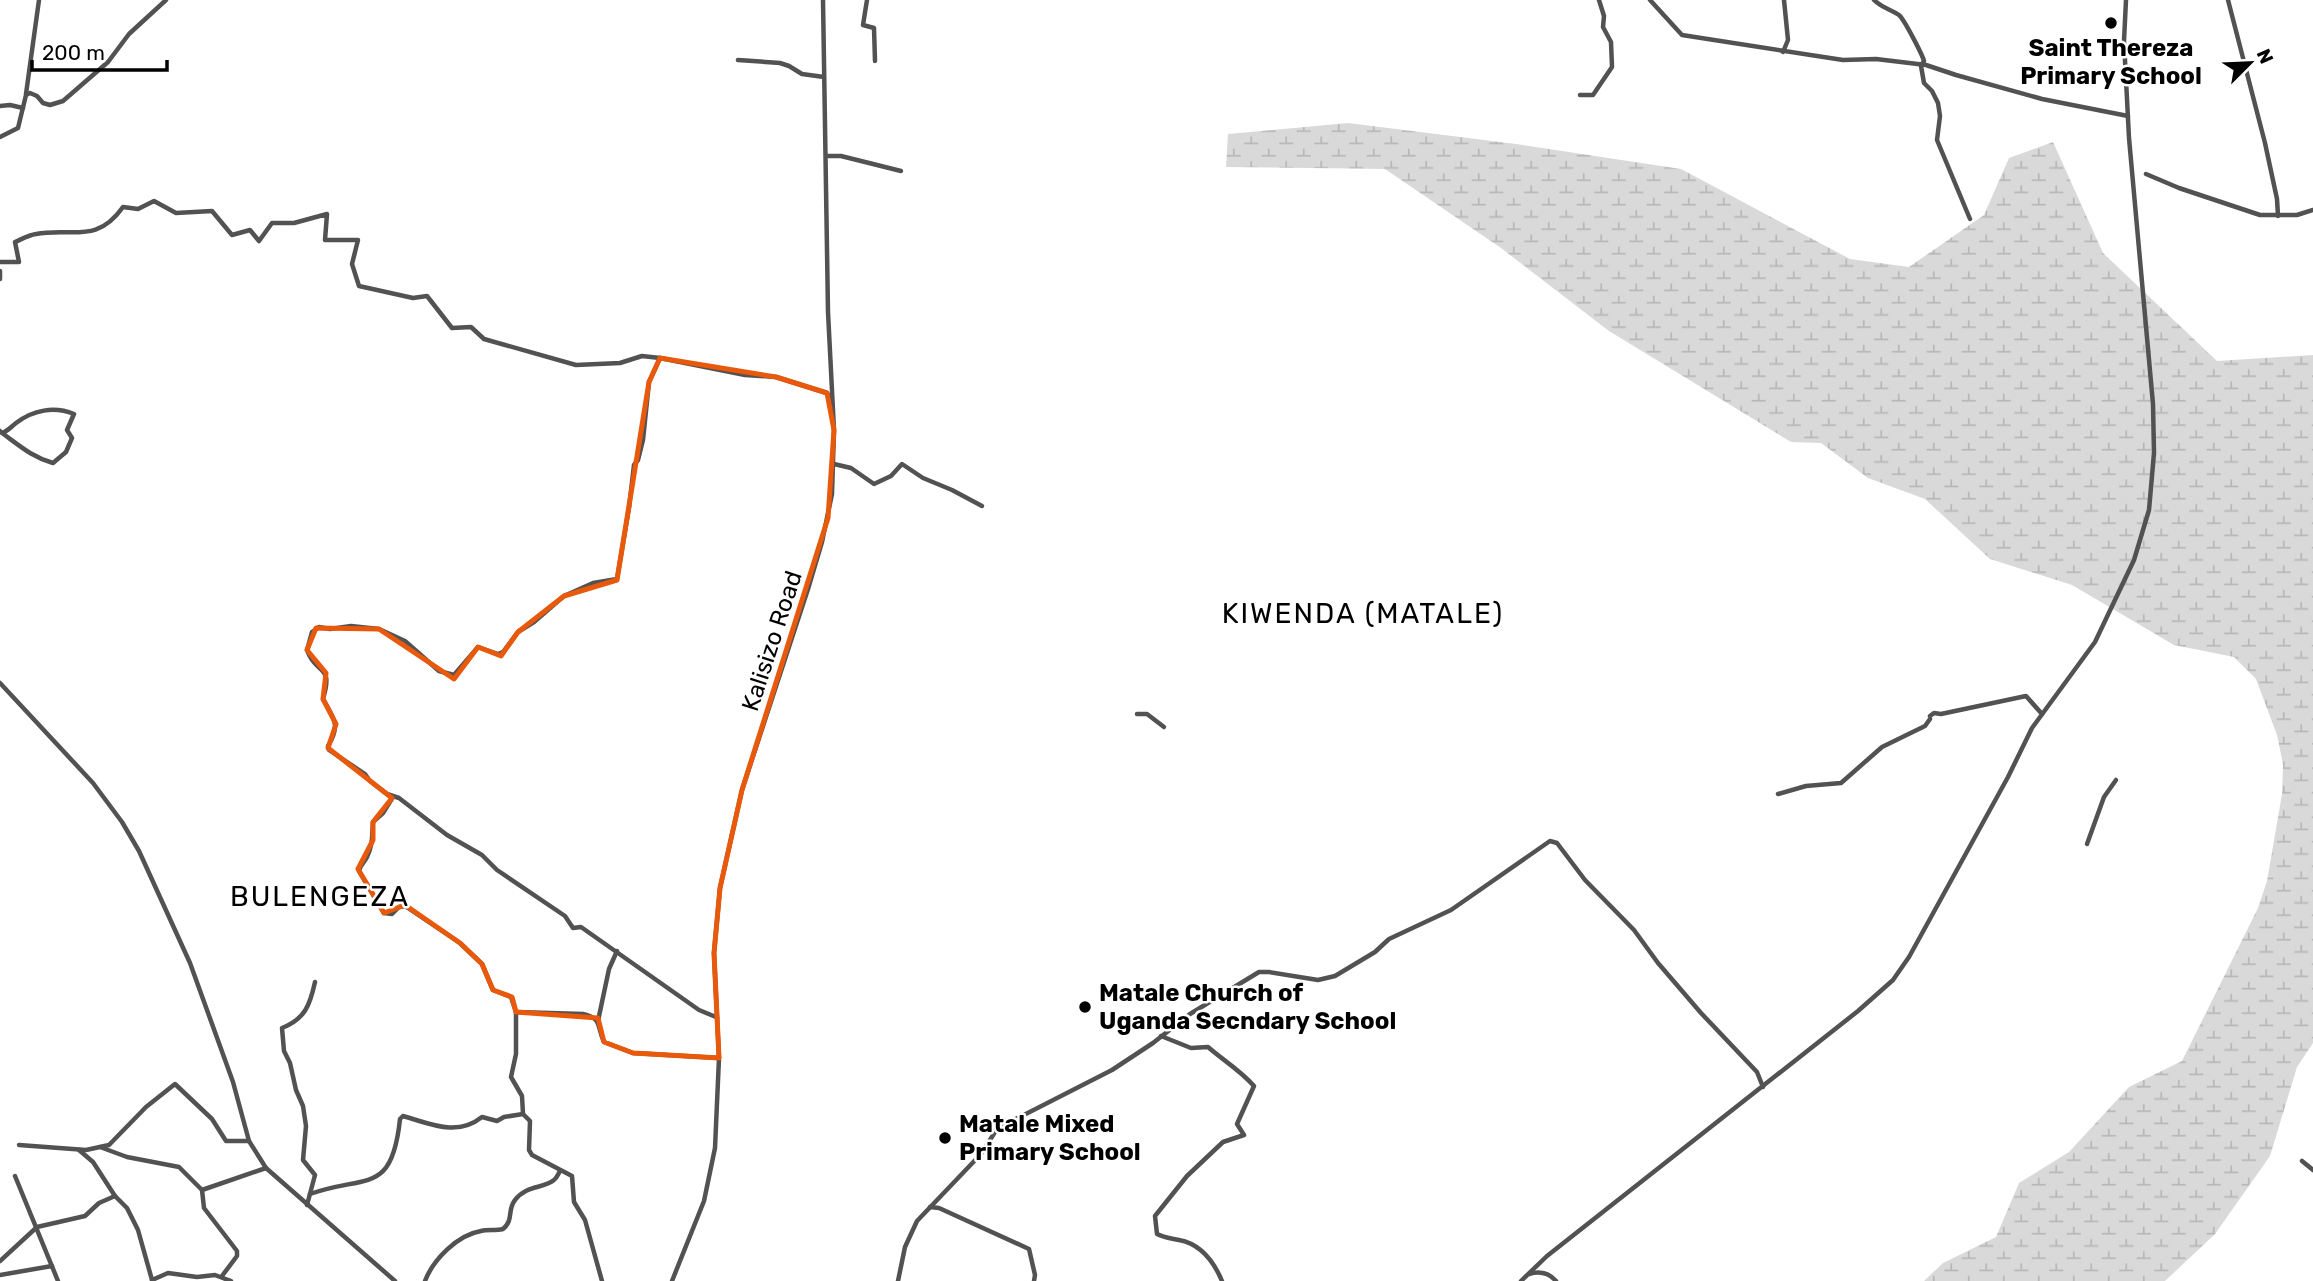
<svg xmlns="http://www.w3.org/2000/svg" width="2313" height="1281" font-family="Rubik,sans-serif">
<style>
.wetland{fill:url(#wetland-marsh)}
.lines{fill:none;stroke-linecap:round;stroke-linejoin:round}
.minor{stroke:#525252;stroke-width:4.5}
.marked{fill:none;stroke:#e8590c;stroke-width:5;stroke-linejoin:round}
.poi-dot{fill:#000;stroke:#fff;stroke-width:2.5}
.labels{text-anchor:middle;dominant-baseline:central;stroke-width:5;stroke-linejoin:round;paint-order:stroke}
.poi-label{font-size:24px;font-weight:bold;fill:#000;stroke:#fff;text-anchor:start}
.street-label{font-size:24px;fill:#000;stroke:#fff}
.quarter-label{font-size:28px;letter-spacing:2px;fill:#000;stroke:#fff}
</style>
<defs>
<pattern id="wetland-marsh" width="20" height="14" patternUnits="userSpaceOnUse" patternTransform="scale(1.75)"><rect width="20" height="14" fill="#d9d9d9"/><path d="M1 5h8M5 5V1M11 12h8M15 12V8" fill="none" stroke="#b8b8b8"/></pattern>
</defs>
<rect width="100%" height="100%" fill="#fff"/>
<path class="wetland" d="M1348 123 1516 144 1681 169 1850 259 1909 267 1984 215 2009 158 2053 142 2103 253 2217 361 2313 355V1043L2297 1067 2270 1156 2215 1234 2165 1281H1924L1943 1263 1996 1237 2019 1183 2069 1152 2129 1087 2182 1061 2258 908 2267 881 2282 794 2283 764 2277 735 2256 679 2234 657 2174 645 2072 585 1990 559 1925 499 1868 478 1821 443 1791 442 1609 331 1501 248 1385 169 1226 167 1228 134Z"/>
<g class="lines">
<g class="minor">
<path d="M867 0 863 25 874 28 875 61"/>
<path d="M1650 0 1682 35 1843 60 1876 59 1926 65 1956 75 2042 99 2128 116"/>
<path d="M1874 0C1882 8 1890 9 1899 15 1904 19 1922 54 1924 61L1921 66 1924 83 1932 91 1938 103 1940 116 1937 140 1970 219"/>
<path d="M2228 0 2265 143 2277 199 2278 216"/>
<path d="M1783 52 1788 40 1784 0"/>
<path d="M738 60 780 63 789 66 802 74 824 77"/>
<path d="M26 94 39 0"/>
<path d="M1580 95H1593L1612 67 1611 42 1603 27 1604 16 1599 0"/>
<path d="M0 106 10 105 23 108"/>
<path d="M0 137 18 128 26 95 30 93 37 96 43 103 50 105 63 101 108 62 129 34 166 0"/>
<path d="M826 156H841L901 171"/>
<path d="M2146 174 2179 188 2260 215H2297L2313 210"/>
<path d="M0 262H19L15 242C22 239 29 235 36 234 72 227 96 245 123 207L138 209 154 201 176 213 212 211 232 235 250 230 259 241 272 223H294L327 214 325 240H358L352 264 359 286 413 298 427 296 452 328 471 327 484 339 576 365 620 363 642 356 660 358 745 375 776 377 827 393 832 404"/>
<path d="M0 271V279"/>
<path d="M660 358 649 382 643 440 638 460 634 465 629 508 617 579 593 583 564 596 534 622 518 632 503 652 498 654 478 647 454 675 439 671 405 641 379 629 351 626 330 629 319 627 312 632 307 650C316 676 334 663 323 699 334 719 341 725 328 746L329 750 365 774 370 781 387 794 399 798 447 835 482 855 497 870 565 916 573 928 581 927 699 1010 716 1017"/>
<path d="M0 431 2 433C20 446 32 457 53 463L66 452 72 438 67 430 74 414C54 406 33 410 16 423 11 427 8 431 2 433"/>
<path d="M834 464 851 468 874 484 891 476 902 464 923 478 952 490 982 506"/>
<path d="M0 683 93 783 122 822 139 851 190 963 233 1082 249 1141 266 1168 395 1281"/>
<path d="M1137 714H1147L1164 727"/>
<path d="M1930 716 1934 713 1941 714 2026 696 2042 714"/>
<path d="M1778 794 1806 786 1841 783 1882 747 1925 726 1930 719"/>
<path d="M393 797 383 813 373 822C372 834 373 845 367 857 364 863 360 865 359 871L384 913 392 914 399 907 405 906 460 943 482 964 493 990 511 997 516 1012"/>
<path d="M2087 844 2104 797 2116 780"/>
<path d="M598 1021 609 969 617 951"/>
<path d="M1161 1036 1191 1048 1208 1047C1224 1061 1240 1070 1254 1086L1237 1124 1244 1135 1223 1142 1187 1176 1155 1216 1157 1234C1165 1238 1170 1238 1179 1240 1201 1244 1214 1262 1222 1281"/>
<path d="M19 1145 86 1150 109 1145 146 1107 175 1084 212 1119 226 1141H249"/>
<path d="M100 1147 127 1157 179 1167 202 1190 266 1168"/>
<path d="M79 1150 93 1162 115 1196 127 1208 138 1230 152 1280"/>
<path d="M2302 1161 2313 1170"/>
<path d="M15 1176 58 1281"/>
<path d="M202 1190 204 1208 237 1251V1256L222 1276"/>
<path d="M310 1194C366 1174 392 1196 400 1119L403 1116C431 1124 457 1137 482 1117L497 1121 504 1117 523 1114"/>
<path d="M307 1205 315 1175 303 1160 306 1126 303 1106 296 1090 290 1063 284 1051 282 1028C305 1019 310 1005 315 982"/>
<path d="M930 1207 939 1208 1029 1249 1035 1275 1034 1281"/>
<path d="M0 1261 37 1227 85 1216 99 1203 115 1196"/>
<path d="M1529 1274C1539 1271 1549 1273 1556 1281"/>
<path d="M0 1275 52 1266"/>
<path d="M152 1280 168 1273 197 1277 215 1275 231 1281"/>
<path d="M425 1281C433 1260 457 1235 481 1231 488 1229 495 1231 503 1229 514 1220 507 1210 515 1200 526 1185 543 1189 554 1180 557 1178 558 1174 560 1171"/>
<path d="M602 1281 585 1220 574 1202 572 1176 532 1155 529 1150 530 1121 523 1114 522 1096 511 1077 516 1054V1012L583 1014C603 1019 596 1025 604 1042L633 1053 719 1058"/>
<path d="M672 1281 704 1201 715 1148 719 1058 714 953 720 888 742 790 808 589 822 542 832 494 834 430 828 312 823 0"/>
<path d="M898 1281 905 1247 917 1221 981 1154 995 1132 1006 1124 1112 1070 1153 1043 1190 1014 1259 972H1269L1318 980 1335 976 1375 952 1389 939 1451 910 1550 841 1557 843 1585 880 1634 930 1658 963 1701 1013 1757 1072 1763 1087"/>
<path d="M1521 1281 1547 1256 1858 1011 1893 980 1909 957 2008 777 2032 728 2095 642 2134 560 2149 510 2154 453 2153 404 2129 138 2124 41 2126 0"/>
</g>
</g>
<path class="marked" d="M660 358 776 377 827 393 834 430 828 518 742 790 720 888 714 953 719 1058 633 1053 604 1042 598 1018 516 1012 512 997 493 990 482 964 460 943 405 905 384 913 358 869 373 840V822L392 798 328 748 336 724 323 699 326 673 307 650 316 628 379 629 454 679 478 647 501 656 518 632 564 596 617 580 649 382Z"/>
<g class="poi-dot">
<circle cx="2111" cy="23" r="7"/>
<circle cx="1085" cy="1007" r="7"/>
<circle cx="945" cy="1138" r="7"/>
</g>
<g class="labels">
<g class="poi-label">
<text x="2111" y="48" text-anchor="middle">Saint Thereza<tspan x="2111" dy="28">Primary School</tspan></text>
<text x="1099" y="993">Matale Church of<tspan x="1099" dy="28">Uganda Secndary School</tspan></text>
<text x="959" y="1124">Matale Mixed<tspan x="959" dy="28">Primary School</tspan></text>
</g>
<g class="street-label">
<text transform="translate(772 641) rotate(-72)">Kalisizo Road</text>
</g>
<g class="quarter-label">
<text x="1363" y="613">KIWENDA (MATALE)</text>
<text x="320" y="896">BULENGEZA</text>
</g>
</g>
<g transform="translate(2250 63) rotate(66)" stroke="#ffffff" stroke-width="5" paint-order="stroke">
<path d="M0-5L12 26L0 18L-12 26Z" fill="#000000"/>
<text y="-10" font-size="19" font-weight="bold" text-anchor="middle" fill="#000000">N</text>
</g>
<path d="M32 60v10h135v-10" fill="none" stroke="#000000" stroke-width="3.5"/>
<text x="42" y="60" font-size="21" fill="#000000" stroke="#ffffff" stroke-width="5" paint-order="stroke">200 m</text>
</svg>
